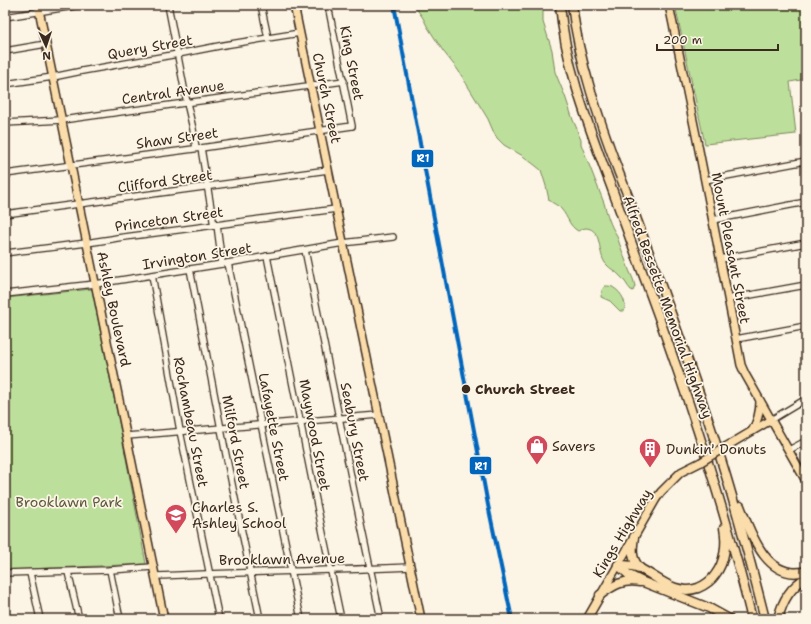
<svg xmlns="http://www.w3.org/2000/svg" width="811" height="624" font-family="'Shantell Sans',sans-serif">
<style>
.green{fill:#bce09b;stroke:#7c855c}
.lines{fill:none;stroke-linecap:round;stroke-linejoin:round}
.minor-casing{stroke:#3b2a1e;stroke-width:8}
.major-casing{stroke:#3b2a1e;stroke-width:10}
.highway-casing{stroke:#3b2a1e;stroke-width:11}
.minor{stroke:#fcf5e5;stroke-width:5.5}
.major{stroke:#faddab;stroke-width:7}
.highway{stroke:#faddab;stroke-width:8}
.major-bridge-casing{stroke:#3b2a1e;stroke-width:10;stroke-linecap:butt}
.major-bridge{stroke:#faddab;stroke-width:7}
.rail-1-casing{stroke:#fcf5e5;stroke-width:7}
.rail-1{stroke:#0065bd;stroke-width:4}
.stop-dot{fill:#3b2a1e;stroke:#fcf5e5;stroke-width:1.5}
.labels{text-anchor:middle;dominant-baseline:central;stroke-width:3.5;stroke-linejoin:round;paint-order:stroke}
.street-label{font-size:14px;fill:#3b2a1e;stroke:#fcf5e5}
.stop-label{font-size:14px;font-weight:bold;fill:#3b2a1e;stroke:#fcf5e5;text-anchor:start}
.poi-label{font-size:14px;fill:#3b2a1e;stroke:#fcf5e5;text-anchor:start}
.park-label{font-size:14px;fill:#5b583d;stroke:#fcf5e5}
.line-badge{stroke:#fcf5e5;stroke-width:1.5}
.badge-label{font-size:11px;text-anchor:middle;font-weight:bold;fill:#fff}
</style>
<rect width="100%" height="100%" fill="#fcf5e5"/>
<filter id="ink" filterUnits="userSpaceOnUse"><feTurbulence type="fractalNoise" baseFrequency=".025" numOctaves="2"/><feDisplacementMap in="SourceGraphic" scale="8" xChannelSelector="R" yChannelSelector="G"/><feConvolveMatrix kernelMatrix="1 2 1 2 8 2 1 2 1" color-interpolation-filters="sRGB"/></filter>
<g filter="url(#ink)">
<g class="green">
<path d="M414 5H543V22L552 50 555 72 565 96 573 120 577 129 578 133 581 140V144L604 203C607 214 610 225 616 234L629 270 633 279 635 286 633 291 631 290C627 286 625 280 620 276 616 271 610 269 606 264 597 254 603 229 586 228 583 228 581 230 578 231 569 226 568 217 562 210 559 205 553 204 549 200L546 186 541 170 536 166 523 156 504 145 497 138 494 133 488 119 458 70 443 51 427 26 423 18Z"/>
<path d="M675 5H806V79L790 82 796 134 705 144Z"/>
<path d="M605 286C608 286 612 286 614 288 622 293 627 303 624 311H620L610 301 601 297 602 290Z"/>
<path d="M92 289 122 437 146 564 5 570V298Z"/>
</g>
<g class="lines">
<g class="minor-casing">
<g id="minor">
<path d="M168 5 187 103 193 129 196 148"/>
<path d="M261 5 268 38"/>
<path d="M5 17 81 5"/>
<path d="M5 51 46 44"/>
<path d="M5 84 53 77 82 71 178 54 224 45 300 33"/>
<path d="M5 123 62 120 344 81"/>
<path d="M201 148 214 226"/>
<path d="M5 174 201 148 352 126 328 5"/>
<path d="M705 180 806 161"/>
<path d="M5 214 328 170"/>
<path d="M713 220 806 202"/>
<path d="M217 225 222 264"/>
<path d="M305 250 359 516 381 619"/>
<path d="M5 253C42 248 80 245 117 238L336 209"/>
<path d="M267 256 317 505 341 619"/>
<path d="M720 259 806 243"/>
<path d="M228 263 301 619"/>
<path d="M190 269 227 460 260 619"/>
<path d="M152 275 180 431 219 619"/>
<path d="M5 294 95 284 222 264 343 243 393 237"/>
<path d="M728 299 806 285"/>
<path d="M736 339 806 326"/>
<path d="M771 420 806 399"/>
<path d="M127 436 379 415"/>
<path d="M789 450 806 441"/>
<path d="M110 570 120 619"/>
<path d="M68 572 79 619"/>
<path d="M5 573 110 570 153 567"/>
<path d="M30 573 40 619"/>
<path d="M155 576C240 572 325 571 410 567"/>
</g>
</g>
<g class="major-casing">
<g id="major">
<path d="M38 5 164 619"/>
<path d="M294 5 421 619"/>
<path d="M669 5 696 135 737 344 741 365 745 374 806 481"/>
<path d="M752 431C758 421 760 413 760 401"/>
<path d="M727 446 771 420"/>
<path d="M587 619 656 499 661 492 681 472 701 462"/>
</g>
</g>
<g class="highway-casing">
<g id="highway">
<path d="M560 5C565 62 585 116 605 170 619 207 632 245 646 282 687 393 724 504 752 619"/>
<path d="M572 5C579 63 599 119 619 173 631 203 642 234 653 264 675 324 697 384 716 444 735 502 750 560 765 619"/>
<path d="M740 506C751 534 767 582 806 571"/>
<path d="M634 537C632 549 631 559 640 568"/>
<path d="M618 565C625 565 632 565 639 568 658 577 675 596 698 588 705 585 711 581 715 575 725 562 727 544 724 528"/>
<path d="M618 565 629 575 643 582 709 608 729 619"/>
<path d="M600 595C614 585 623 579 640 582"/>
<path d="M778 619C782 602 790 587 806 578"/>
</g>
</g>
<use href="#minor" class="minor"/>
<use href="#major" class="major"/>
<use href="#highway" class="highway"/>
<g class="major-bridge-casing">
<path id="major-bridge" d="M701 462 727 446"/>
</g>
<use href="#major-bridge" class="major-bridge"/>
<g class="rail-1-casing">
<path id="rail-1" d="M394 5 488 505 512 619"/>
</g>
<use href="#rail-1" class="rail-1"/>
</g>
</g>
<defs>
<g id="shop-pin" transform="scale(1.15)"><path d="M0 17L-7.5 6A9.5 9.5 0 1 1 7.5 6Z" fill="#d1495b" stroke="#fcf5e5"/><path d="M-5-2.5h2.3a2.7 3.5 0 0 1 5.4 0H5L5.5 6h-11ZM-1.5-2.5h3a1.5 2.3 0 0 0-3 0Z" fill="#fff"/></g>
<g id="building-pin" transform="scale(1.15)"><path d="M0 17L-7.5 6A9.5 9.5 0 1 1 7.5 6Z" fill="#d1495b" stroke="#fcf5e5"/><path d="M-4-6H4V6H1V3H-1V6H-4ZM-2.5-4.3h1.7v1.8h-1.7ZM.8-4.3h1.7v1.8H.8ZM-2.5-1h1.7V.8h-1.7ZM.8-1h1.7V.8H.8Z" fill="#fff"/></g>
<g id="school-pin" transform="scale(1.15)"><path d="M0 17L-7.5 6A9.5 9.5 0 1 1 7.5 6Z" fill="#d1495b" stroke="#fcf5e5"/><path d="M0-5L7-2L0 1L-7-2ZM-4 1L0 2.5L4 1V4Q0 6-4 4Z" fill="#fff"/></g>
</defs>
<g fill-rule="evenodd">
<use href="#shop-pin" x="537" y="446"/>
<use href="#building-pin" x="650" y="449"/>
<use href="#school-pin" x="176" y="515"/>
</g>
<circle class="stop-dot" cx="466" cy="389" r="5"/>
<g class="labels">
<g class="street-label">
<text transform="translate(150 47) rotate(-10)">Query Street</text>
<text transform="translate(352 63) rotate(79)">King Street</text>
<text transform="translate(173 92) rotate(-8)">Central Avenue</text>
<text transform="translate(327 98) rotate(78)">Church Street</text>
<text transform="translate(177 138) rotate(-8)">Shaw Street</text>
<text transform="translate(165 181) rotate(-8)">Clifford Street</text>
<text transform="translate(169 219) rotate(-8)">Princeton Street</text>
<text transform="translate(731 248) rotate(79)">Mount Pleasant Street</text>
<text transform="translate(197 256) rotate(-9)">Irvington Street</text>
<text transform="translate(668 307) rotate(70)">Alfred Bessette Memorial Highway</text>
<text transform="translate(114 309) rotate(78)">Ashley Boulevard</text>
<text transform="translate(191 422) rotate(79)">Rochambeau Street</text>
<text transform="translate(274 427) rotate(79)">Lafayette Street</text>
<text transform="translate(355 432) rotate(79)">Seabury Street</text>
<text transform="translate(315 435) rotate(79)">Maywood Street</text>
<text transform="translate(236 442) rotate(79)">Milford Street</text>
<text transform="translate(622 533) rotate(-59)">Kings Highway</text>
<text transform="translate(282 559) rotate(-1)">Brooklawn Avenue</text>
</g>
<g class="stop-label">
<text x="475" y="389">Church Street</text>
</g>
<g class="poi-label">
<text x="552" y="446">Savers</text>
<text x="666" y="449">Dunkin' Donuts</text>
<text x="192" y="507">Charles S.<tspan x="192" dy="16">Ashley School</tspan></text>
</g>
<g class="park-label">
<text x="69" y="502">Brooklawn Park</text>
</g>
</g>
<g class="line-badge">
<rect x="411" y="149" width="23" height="19" rx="4" fill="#0065bd"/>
<rect x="469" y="456" width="23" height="19" rx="4" fill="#0065bd"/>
</g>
<g class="badge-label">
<text x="423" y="162">R1</text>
<text x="481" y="470">R1</text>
</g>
<rect width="811" height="624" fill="none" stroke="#fcf5e5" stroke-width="20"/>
<rect x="10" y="10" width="791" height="604" fill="none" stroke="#3b2a1e" stroke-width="1.5" filter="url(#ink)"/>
<g transform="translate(46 46) rotate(177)" stroke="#fcf5e5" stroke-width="3" paint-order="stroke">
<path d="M0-3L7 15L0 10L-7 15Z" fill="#3b2a1e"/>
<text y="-6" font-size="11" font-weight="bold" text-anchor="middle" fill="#3b2a1e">N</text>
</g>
<path d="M657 44v6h121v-6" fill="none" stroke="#3b2a1e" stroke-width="2"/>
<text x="663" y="44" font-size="12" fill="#3b2a1e" stroke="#fcf5e5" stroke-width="3" paint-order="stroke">200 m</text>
</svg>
